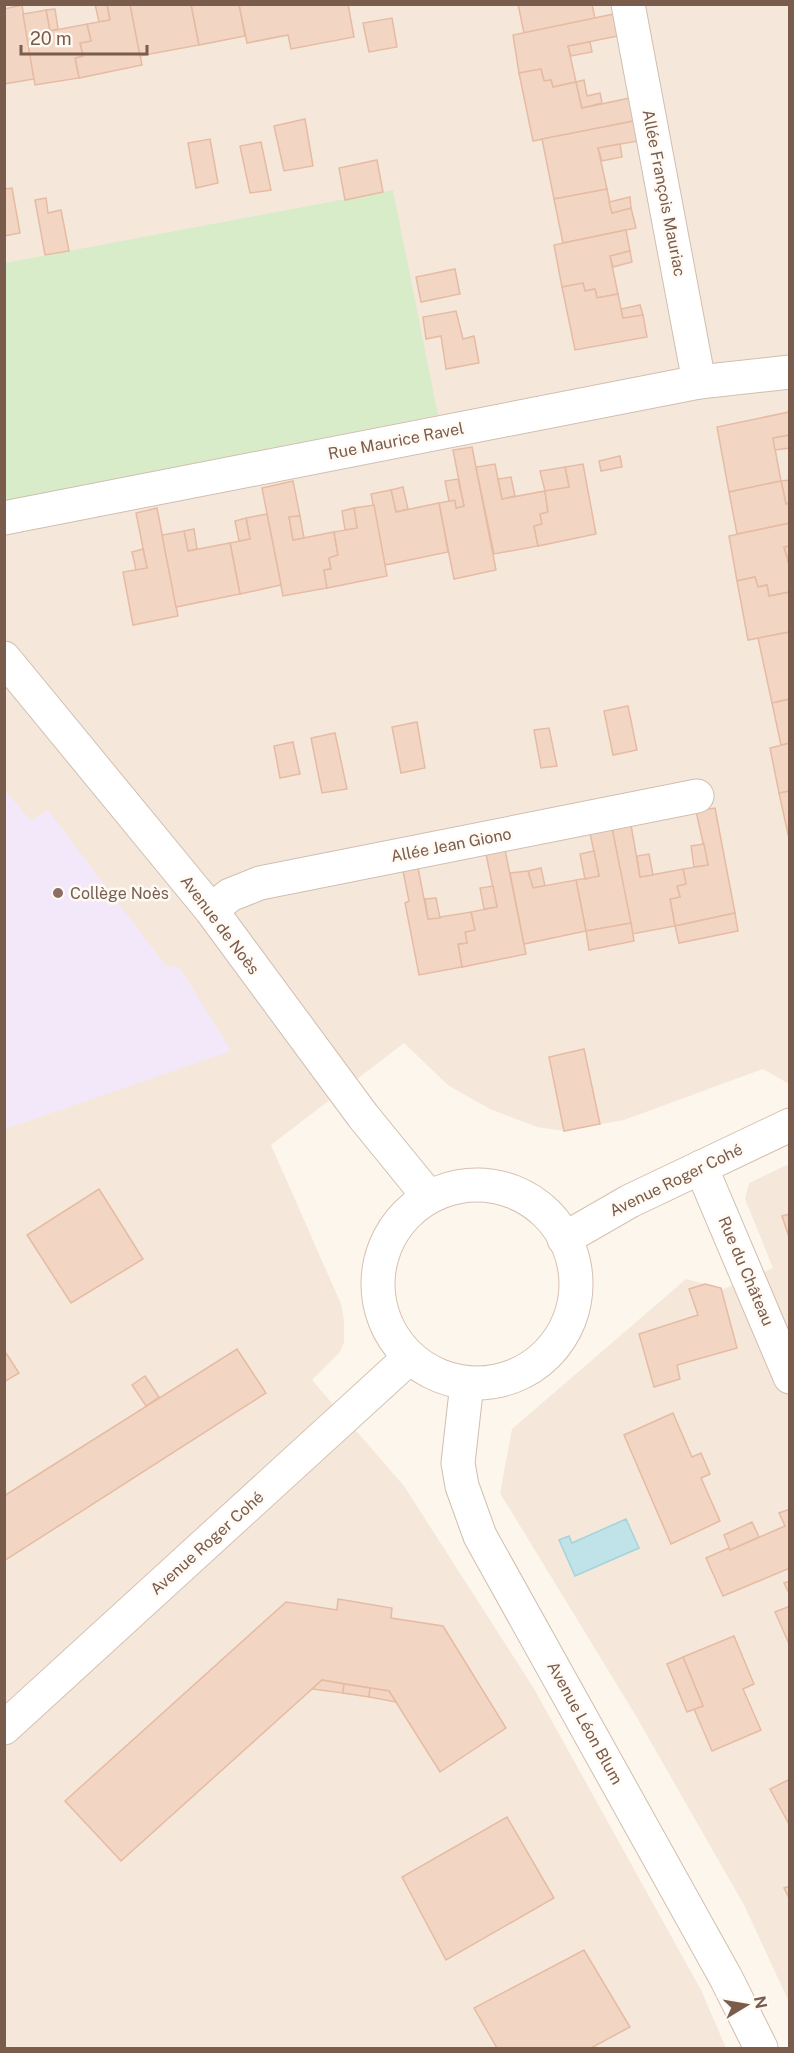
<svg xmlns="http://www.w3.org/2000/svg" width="794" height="2053" font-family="'Public Sans',sans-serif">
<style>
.residential{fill:#f5e8da}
.education{fill:#f3e8fa}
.green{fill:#d8ecc9}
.water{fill:#bfe3e8;stroke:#a5d3da;stroke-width:1.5}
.building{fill:#f3d5c3;stroke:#e6bba3;stroke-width:1.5}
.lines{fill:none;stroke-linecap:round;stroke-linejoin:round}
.minor-casing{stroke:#d1beb0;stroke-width:35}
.tertiary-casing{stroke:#d1beb0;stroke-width:35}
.secondary-casing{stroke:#d6c0b0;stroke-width:35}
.minor{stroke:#fff;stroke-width:33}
.tertiary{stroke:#fff;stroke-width:33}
.secondary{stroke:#fff;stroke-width:33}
.education-dot{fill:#8d6e63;stroke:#fffaf3;stroke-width:2}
.labels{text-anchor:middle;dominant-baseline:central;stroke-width:5;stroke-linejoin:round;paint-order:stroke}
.street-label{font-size:16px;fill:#7a5c4d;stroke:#fffaf3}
.education-label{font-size:16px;fill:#785e54;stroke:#fffaf3;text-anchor:start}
</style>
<rect width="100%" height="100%" fill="#fdf6ec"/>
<g class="residential">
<path d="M5 5H789V1084L763 1069 624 1120 564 1131 537 1127 490 1109 449 1086 404 1043 271 1145 341 1304 344 1320V1342L340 1352 312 1380 404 1486 533 1687 701 1990 726 2048H5Z"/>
<path d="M789 1164V2002L744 1905 636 1716 500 1493 512 1429 686 1279 724 1289 773 1268 745 1199 749 1183Z"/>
</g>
<path class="education" d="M4 789 31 821 48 810 165 965 180 968 231 1051 5 1129Z"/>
<path class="green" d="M393 190 438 415 5 501V263Z"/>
<path class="water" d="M626 1519 639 1548 575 1576 559 1540 569 1536 572 1543Z"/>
<g class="building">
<path d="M95 4H107L110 20 99 22Z"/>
<path d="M107 4H130L142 65 79 78 75 58 83 56 80 43 91 41 87 24 110 20Z"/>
<path d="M130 4H191L199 45 140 56Z"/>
<path d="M191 4H239L245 36 199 45Z"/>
<path d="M239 4H348L354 37 291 49 288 35 247 43Z"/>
<path d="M518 4H592L595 19 524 33Z"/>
<path d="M22 5 34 79 4 84V9Z"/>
<path d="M55 9 58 29 50 31 46 10Z"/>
<path d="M46 10 50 31 87 24 91 41 80 43 83 56 75 58 79 78 35 85 23 14Z"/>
<path d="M614 14 618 36 568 46 576 82 553 87 551 80 544 81 541 69 519 73 513 35Z"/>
<path d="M392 18 397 47 369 52 363 23Z"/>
<path d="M590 42 592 52 571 56 568 46Z"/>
<path d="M541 69 544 81 551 80 553 87 576 82 582 108 630 98 634 121 533 141 519 73Z"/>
<path d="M584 80 587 96 600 93 602 103 582 108 576 82Z"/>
<path d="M305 119 313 166 284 171 274 126Z"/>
<path d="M634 121 638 141 598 148 607 189 554 199 542 139Z"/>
<path d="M210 139 218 183 196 188 188 143Z"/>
<path d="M261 142 271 190 250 193 240 146Z"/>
<path d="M620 144 622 157 602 161 598 148Z"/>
<path d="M377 160 383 192 345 200 339 168Z"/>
<path d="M12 188 20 233 4 236V189Z"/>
<path d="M607 189 612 213 631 208 636 228 563 243 554 199Z"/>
<path d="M630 197 631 208 612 213 609 202Z"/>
<path d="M46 198 48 213 61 210 69 251 45 255 35 200Z"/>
<path d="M626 230 630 251 610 256 618 294 597 298 595 289 585 291 583 283 562 287 554 245Z"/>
<path d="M630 251 632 262 613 267 610 256Z"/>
<path d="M455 269 460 294 421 302 416 277Z"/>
<path d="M583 283 585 291 595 289 597 298 618 294 623 318 643 315 647 337 575 350 562 287Z"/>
<path d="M640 305 643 315 623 318 621 309Z"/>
<path d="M456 311 463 339 474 336 479 363 446 369 441 336 426 339 423 317Z"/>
<path d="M789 412 790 435 773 438 781 481 729 492 717 427Z"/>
<path d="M790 435V448L775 450 773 438Z"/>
<path d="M472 447 496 570 454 579 439 503 455 500 456 508 464 506 453 450Z"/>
<path d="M620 456 622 467 601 471 599 461Z"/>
<path d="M495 464 502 499 545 491 548 512 540 514 542 524 534 526 538 546 494 554 476 467Z"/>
<path d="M583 464 596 534 538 546 534 526 542 524 540 514 548 512 545 491 569 487 565 467Z"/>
<path d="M565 467 569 487 545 491 540 471Z"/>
<path d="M511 477 515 496 502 499 498 479Z"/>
<path d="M458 479 464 506 456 508 455 500 449 501 445 481Z"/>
<path d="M790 480V503L786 504 781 481Z"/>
<path d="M293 481 300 516 289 517 293 540 334 532 338 555 329 558 331 569 324 570 327 588 283 596 262 488Z"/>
<path d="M781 481 786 504 790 503V523L737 534 729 492Z"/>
<path d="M403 487 408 509 396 512 391 490Z"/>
<path d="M391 490 396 512 439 503 448 552 385 565 371 494Z"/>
<path d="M374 505 387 576 327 588 324 570 331 569 329 558 338 555 334 532 357 528 354 508Z"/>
<path d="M157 508 178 616 133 625 123 572 147 568 136 513Z"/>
<path d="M354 508 357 528 345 530 342 511Z"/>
<path d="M267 514 281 585 240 594 230 543 250 539 246 518Z"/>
<path d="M300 516 304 538 293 540 289 517Z"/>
<path d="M246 518 250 539 239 541 235 521Z"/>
<path d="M790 523V546L784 547 790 569V592L769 596 767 585 758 587 755 577 737 581 729 536Z"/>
<path d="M194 529 197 549 188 551 184 531Z"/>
<path d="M184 531 188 551 230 543 240 594 176 607 162 535Z"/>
<path d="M790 546V556H787L784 547Z"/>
<path d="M143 549 147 568 136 570 132 552Z"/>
<path d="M755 577 758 587 767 585 769 596 790 592V632L748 640 737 581Z"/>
<path d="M790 632V699L772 703 758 638Z"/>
<path d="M790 699V743L781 745 772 703Z"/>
<path d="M628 706 637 750 613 755 604 711Z"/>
<path d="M417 722 425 768 401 773 392 727Z"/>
<path d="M549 728 557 766 541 768 534 730Z"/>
<path d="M335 733 347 789 322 793 311 738Z"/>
<path d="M293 742 300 774 280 778 274 746Z"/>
<path d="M790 743V791L779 793 770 748Z"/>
<path d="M790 791V843L779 793Z"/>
<path d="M715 808 735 913 675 926 670 899 680 897 677 886 686 884 683 869 708 865 696 811Z"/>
<path d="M631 825 640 877 683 869 686 884 677 886 680 897 670 899 675 926 632 934 612 828Z"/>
<path d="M612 828 631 923 586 931 576 880 599 876 590 833Z"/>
<path d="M704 844 708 865 694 867 691 846Z"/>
<path d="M505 850 526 954 462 967 458 944 467 943 465 932 475 930 471 912 497 907 486 854Z"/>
<path d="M594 851 599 876 585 879 580 854Z"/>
<path d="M649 854 653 875 640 877 637 856Z"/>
<path d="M418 868 428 919 471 912 475 930 465 932 467 943 458 944 462 967 419 975 405 903 409 901 403 871Z"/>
<path d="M541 868 545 886 533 888 528 871Z"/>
<path d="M528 871 533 888 576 880 586 931 524 944 510 873Z"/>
<path d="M493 886 497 907 484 909 480 888Z"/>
<path d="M436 898 440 918 428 919 425 899Z"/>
<path d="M735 913 738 931 679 943 675 926Z"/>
<path d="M631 923 634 941 589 950 586 931Z"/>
<path d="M584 1049 600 1124 564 1131 549 1057Z"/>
<path d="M99 1189 143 1259 71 1303 27 1235Z"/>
<path d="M790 1214V1240L782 1216Z"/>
<path d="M705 1284 721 1288 737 1348 677 1365 680 1379 654 1387 639 1334 698 1315 689 1289Z"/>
<path d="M237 1349 266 1393 4 1561V1496Z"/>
<path d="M4 1350 19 1373 4 1382Z"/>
<path d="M145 1376 159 1397 146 1406 132 1385Z"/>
<path d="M673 1413 692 1457 701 1453 710 1474 701 1478 720 1521 671 1544 624 1435Z"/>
<path d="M790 1509V1568L723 1596 706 1558 729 1548 730 1550 785 1526 779 1513Z"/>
<path d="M752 1522 759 1537 730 1550 724 1535Z"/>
<path d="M790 1581V1595L784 1583Z"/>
<path d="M338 1599 392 1608 391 1618 443 1626 506 1728 440 1772 389 1691 322 1680 121 1861 65 1801 286 1602 337 1610Z"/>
<path d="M790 1606V1646L775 1612Z"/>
<path d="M734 1636 754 1684 743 1689 761 1730 712 1751 694 1709 703 1706 683 1657Z"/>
<path d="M683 1657 703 1706 687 1712 667 1664Z"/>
<path d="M322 1680 344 1684 343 1693 312 1689Z"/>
<path d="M344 1684 370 1688 369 1697 343 1693Z"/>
<path d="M370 1688 389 1691 396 1702 369 1697Z"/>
<path d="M790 1779V1826L770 1789Z"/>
<path d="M507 1817 554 1898 446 1960 402 1877Z"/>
<path d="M790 1886V1900L784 1888Z"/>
<path d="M584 1950 630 2027 591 2048H497L474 2008Z"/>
</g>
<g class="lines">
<g class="minor-casing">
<g id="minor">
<path d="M628 4 699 382"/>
<path d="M4 518 699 382 790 372"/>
<path d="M211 910 230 895 260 883 697 796"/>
<path d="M701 1167 790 1377"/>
</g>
</g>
<g class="tertiary-casing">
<g id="tertiary">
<path d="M4 658 211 910 363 1116 429 1197"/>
<path d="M467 1383 458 1463 462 1486 480 1536 726 1978 761 2048"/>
</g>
</g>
<g class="secondary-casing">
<g id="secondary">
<circle cx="477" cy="1284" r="99"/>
<path d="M564 1239 630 1201 790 1125"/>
<path d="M4 1728 409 1358"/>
</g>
</g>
<use href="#minor" class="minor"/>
<use href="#tertiary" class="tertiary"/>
<use href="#secondary" class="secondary"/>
</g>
<circle class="education-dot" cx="58" cy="893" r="6"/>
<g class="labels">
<g class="street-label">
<text transform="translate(664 193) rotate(79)">Allée François Mauriac</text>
<text transform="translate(396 441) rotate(-11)">Rue Maurice Ravel</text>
<text transform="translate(451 845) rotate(-11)">Allée Jean Giono</text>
<text transform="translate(220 925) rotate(53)">Avenue de Noès</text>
<text transform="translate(676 1180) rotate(-26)">Avenue Roger Cohé</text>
<text transform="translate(746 1271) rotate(67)">Rue du Château</text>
<text transform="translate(207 1543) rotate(-42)">Avenue Roger Cohé</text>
<text transform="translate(585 1723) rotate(61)">Avenue Léon Blum</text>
</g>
<g class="education-label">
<text x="70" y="893">Collège Noès</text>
</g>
</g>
<rect width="794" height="2053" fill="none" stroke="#7a5c4d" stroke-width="12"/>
<g transform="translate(746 2005) rotate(79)" stroke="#fffaf3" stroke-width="4.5" paint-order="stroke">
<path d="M0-4.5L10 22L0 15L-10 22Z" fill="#7a5c4d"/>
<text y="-9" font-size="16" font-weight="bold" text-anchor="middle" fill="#7a5c4d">N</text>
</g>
<path d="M21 45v9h126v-9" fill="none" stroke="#7a5c4d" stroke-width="3"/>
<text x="30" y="45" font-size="18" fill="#7a5c4d" stroke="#fffaf3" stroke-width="4.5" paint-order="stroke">20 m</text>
</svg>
